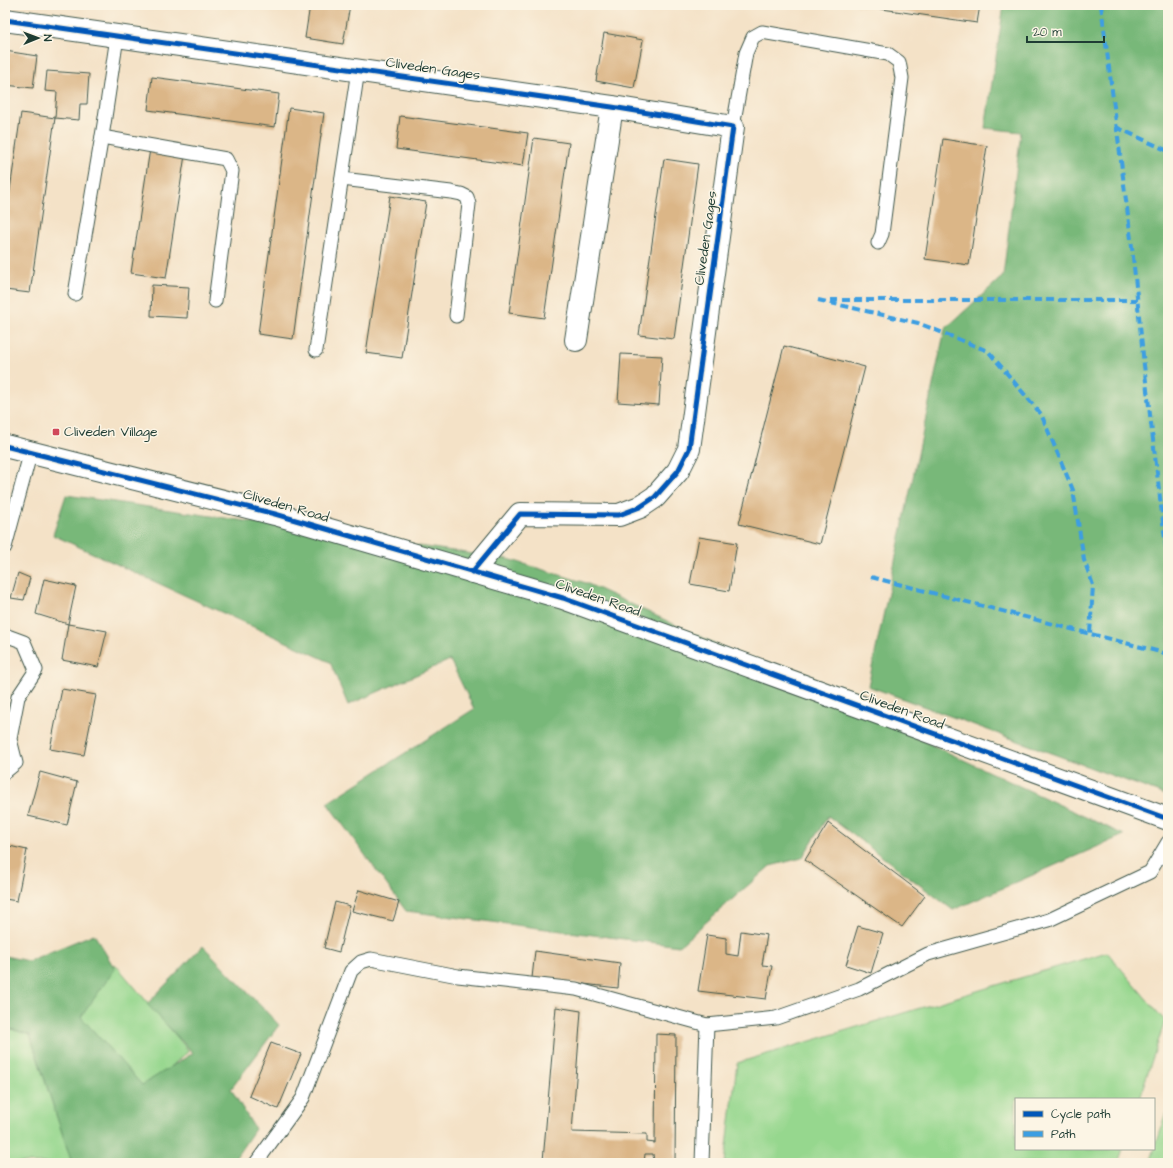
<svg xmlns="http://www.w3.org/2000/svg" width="1173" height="1168" font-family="'Architects Daughter',sans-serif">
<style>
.green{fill:#96d78e;stroke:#5a8a61}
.forest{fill:#78b879;stroke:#4c7a56}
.building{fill:#dbb687}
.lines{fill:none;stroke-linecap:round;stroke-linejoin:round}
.service-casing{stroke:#3f564a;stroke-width:15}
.minor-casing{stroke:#3f564a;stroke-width:24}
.tertiary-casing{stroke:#3f564a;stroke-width:24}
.service{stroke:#fff;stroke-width:13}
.minor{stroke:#fff;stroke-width:22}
.tertiary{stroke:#fff;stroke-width:22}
.quiet{stroke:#3c9ee2;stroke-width:4;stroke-dasharray:8 4;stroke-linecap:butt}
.cycleway-casing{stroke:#fcf5e5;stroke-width:8}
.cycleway{stroke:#0057b8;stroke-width:5}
.poi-dot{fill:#d1495b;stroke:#fcf5e5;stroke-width:1.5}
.labels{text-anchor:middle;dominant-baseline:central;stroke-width:3;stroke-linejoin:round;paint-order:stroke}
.street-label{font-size:14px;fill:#1f3d34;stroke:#fcf5e5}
.poi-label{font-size:14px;fill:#1f3d34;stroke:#fcf5e5;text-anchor:start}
</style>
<rect width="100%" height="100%" fill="#fcf5e5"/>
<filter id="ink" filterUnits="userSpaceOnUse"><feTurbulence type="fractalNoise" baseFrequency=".025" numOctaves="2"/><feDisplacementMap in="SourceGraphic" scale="8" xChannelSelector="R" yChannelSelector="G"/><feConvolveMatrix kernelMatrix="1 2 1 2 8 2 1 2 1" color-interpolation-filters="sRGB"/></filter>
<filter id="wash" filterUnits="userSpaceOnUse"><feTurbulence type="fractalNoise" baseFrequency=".012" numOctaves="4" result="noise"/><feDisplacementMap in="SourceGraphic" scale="16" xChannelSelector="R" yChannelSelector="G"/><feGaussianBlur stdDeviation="0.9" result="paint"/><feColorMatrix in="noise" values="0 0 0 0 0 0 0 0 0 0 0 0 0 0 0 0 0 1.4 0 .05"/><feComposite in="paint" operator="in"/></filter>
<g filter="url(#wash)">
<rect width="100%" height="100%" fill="#f4e2c7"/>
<g class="green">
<path d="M1107 952 1165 1021 1139 1099H1016V1149H1123L1118 1163H725L737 1063Z"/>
<path d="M115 964 189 1051 141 1092 67 1005Z"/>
<path d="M5 1027 30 1035 72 1163H5Z"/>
<path d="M1168 1109V1163H1150Z"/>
</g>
<g class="forest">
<path d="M1004 5H1168V796L868 686 945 329 1003 276 1021 132 985 128Z"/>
<path d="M66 495 508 559 586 583 1124 835 953 910 828 816 802 858 770 866 679 946 406 911 327 803 474 709 450 660 348 705 330 662 53 535Z"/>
<path d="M94 934 115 969 81 1017 142 1085 193 1053 147 1004 203 946 279 1025 231 1089 255 1129 232 1163H72L30 1035 5 1027V956L28 961Z"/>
</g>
<g id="blocks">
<g class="building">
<path d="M310 5H350L343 44 305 38Z"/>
<path d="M855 5H980L977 23Z"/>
<path d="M604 33 643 40 634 88 596 81Z"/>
<path d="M5 51 37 56 33 88 5 85Z"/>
<path d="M47 71 89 74 87 104H80L79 120 55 118 57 92 45 91Z"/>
<path d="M152 77 279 94 275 127 148 110Z"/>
<path d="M289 108 324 113 293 339 258 334Z"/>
<path d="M21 113 55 118 30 293 5 290V225Z"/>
<path d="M400 116 528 133 523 166 396 149Z"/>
<path d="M534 138 569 143 544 318 509 313Z"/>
<path d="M943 139 987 146 969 265 925 259Z"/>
<path d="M150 149 185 155 166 278 131 273Z"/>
<path d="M664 159 698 164 674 339 639 335Z"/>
<path d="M390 196 426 202 402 358 366 353Z"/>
<path d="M152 285 189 287 187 318 151 316Z"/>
<path d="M784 346 865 367 820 544 739 524Z"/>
<path d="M621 354 662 356 659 405 618 402Z"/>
<path d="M699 537 737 543 729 591 690 584Z"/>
<path d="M18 573 30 578 24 600 11 598Z"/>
<path d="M44 579 76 586 68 624 107 631 98 667 62 660 68 624 36 614Z"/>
<path d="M62 689 96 695 84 755 50 749Z"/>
<path d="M40 772 77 782 67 825 28 816Z"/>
<path d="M828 823 925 896 902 927 805 860Z"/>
<path d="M5 845 27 850 17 901 5 899Z"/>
<path d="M359 890 399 902 393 921 352 911Z"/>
<path d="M335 902 350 906 339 952 324 948Z"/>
<path d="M858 926 883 933 871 973 846 965Z"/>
<path d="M741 931 767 935 762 965 772 966 766 999 698 991 707 935 726 938V954L738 956Z"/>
<path d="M535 951 620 963 618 988 532 978Z"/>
<path d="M556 1007 581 1011 572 1132 647 1134V1142L655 1143 656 1034 676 1035 675 1163H654L653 1154H645L644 1163 543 1161Z"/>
<path d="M271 1043 301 1054 278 1109 249 1096Z"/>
</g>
</g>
</g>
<g filter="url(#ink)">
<use href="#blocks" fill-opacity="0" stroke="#3f564a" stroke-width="1"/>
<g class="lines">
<g class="service-casing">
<g id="service">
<path d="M733 127 746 53 753 37 762 32 888 54 899 62 902 78 882 234 878 243"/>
<path d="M102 137 226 159 232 171 215 301"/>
<path d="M342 179 451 192 461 194 467 197 469 204 456 316"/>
<path d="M75 294 104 124 117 37"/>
<path d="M316 350 358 70"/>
<path d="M5 547 31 451"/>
<path d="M5 635 24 642 36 670 18 697 10 739 16 763 5 772"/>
<path d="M256 1163 303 1098 351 971 361 962 371 959 458 976 576 989 707 1025 776 1018 859 989 928 954 1049 920 1150 872 1168 842"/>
<path d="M702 1163 707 1025"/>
</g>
</g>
<g class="minor-casing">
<g id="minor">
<path d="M5 20 612 107 733 127 689 449 678 471 655 497 640 507 619 515 520 514 472 572"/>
<path d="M576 340 612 107"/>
</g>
</g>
<g class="tertiary-casing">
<path id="tertiary" d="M5 446 275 514 563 598 1168 819"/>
</g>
<use href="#service" class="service"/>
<use href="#minor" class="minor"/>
<use href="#tertiary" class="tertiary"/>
<g class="quiet">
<path d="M1101 5 1132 247 1144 365 1168 564"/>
<path d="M1116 127 1168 151"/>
<path d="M818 300 918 323 988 351 1041 414 1073 490 1084 560 1093 585 1090 634"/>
<path d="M830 300H1137"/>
<path d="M871 577 1168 654"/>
</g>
<g class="cycleway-casing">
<g id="cycleway">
<path d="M5 20 612 107 733 127 689 449 678 471 655 497 640 507 619 515 520 514 472 572"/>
<path d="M5 446 275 514 563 598 1168 819"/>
</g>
</g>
<use href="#cycleway" class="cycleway"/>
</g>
</g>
<rect class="poi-dot" x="52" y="428" width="8" height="8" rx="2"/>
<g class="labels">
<g class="street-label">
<text transform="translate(433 69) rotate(8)">Cliveden Gages</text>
<text transform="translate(706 238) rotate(-82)">Cliveden Gages</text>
<text transform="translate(286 506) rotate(16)">Cliveden Road</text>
<text transform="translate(598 598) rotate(19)">Cliveden Road</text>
<text transform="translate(902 710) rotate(20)">Cliveden Road</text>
</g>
<g class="poi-label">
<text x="64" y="432">Cliveden Village</text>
</g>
</g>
<rect width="1173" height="1168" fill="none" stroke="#fcf5e5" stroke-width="20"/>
<rect x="1015" y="1098" width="140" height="52" fill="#fcf5e5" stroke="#a4ab9e"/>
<rect x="1023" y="1111" width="20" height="6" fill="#0057b8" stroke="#a4ab9e"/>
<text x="1051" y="1118" font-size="12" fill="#1f3d34">Cycle path</text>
<rect x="1023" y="1131" width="20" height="6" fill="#3c9ee2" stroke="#a4ab9e"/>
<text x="1051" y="1138" font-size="12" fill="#1f3d34">Path</text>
<g transform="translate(38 38) rotate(89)" stroke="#fcf5e5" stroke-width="3" paint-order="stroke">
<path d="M0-3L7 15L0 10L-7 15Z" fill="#1f3d34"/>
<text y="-6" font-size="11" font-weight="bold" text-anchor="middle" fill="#1f3d34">N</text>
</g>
<path d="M1027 36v6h77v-6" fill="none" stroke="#1f3d34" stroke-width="2"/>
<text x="1033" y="36" font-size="12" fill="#1f3d34" stroke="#fcf5e5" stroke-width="3" paint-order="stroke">20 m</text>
</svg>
